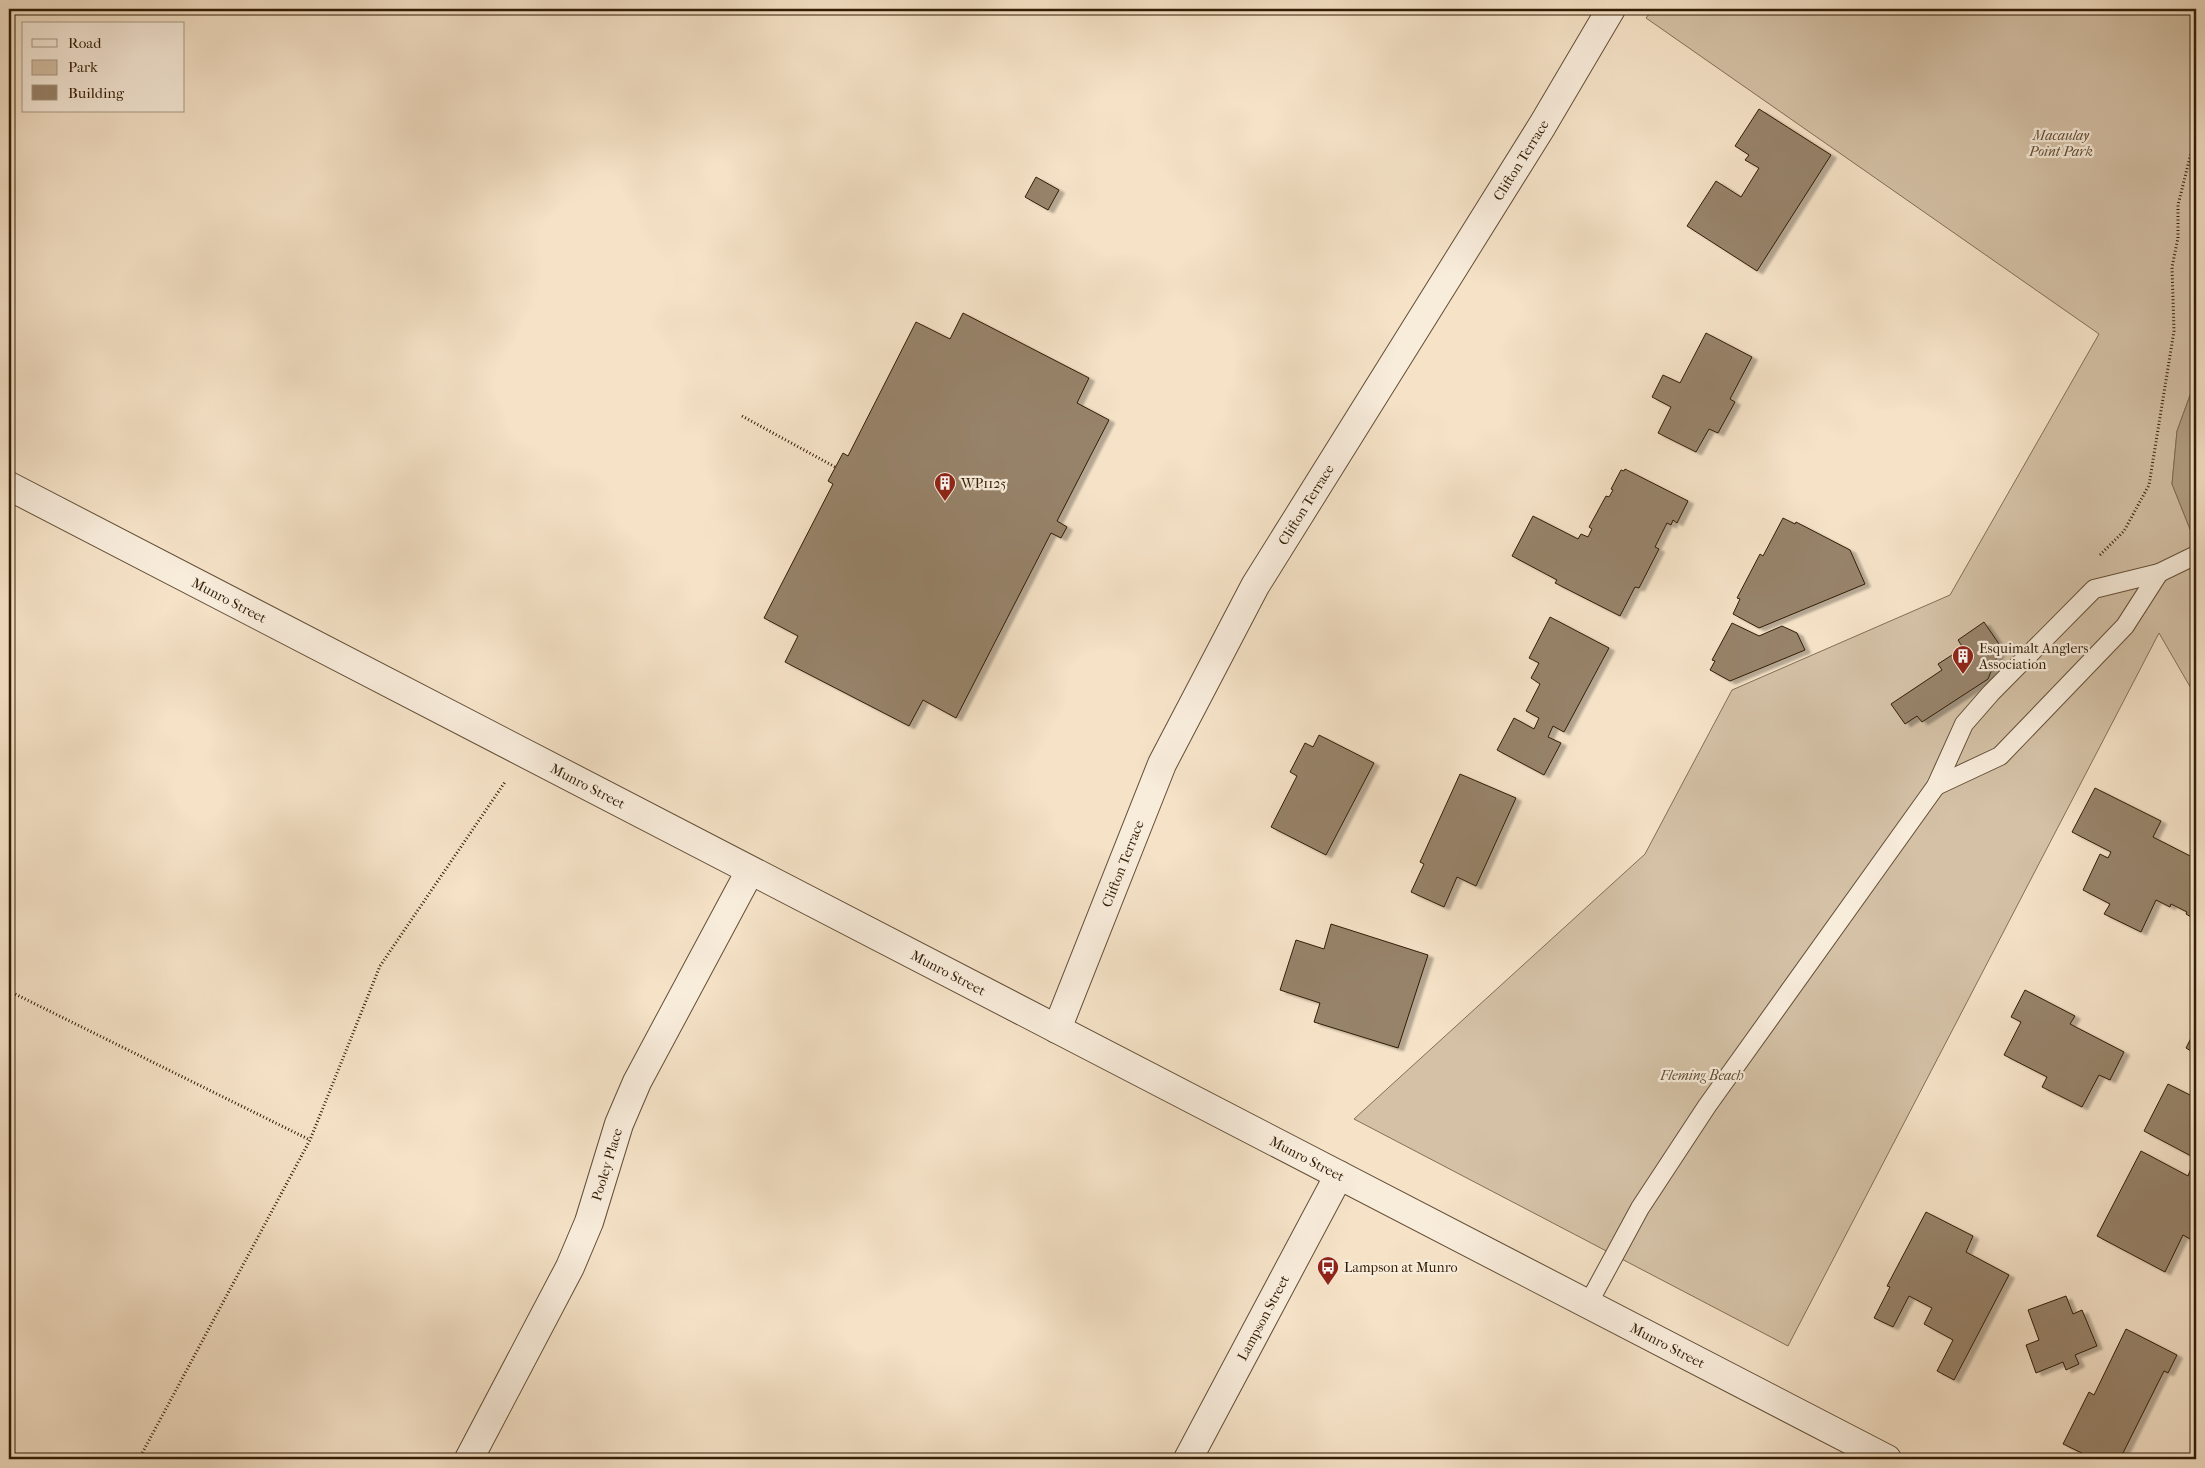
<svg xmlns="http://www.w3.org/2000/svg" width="2205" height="1468" font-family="'IM FELL French Canon',serif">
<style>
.green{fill:#d4c1a6;stroke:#836f56}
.water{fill:#b39f85;stroke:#7f6b52}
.building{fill:#97836a;stroke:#321d05;filter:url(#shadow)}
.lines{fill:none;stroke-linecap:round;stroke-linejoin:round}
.service-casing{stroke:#634e36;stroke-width:20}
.minor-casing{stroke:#634e36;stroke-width:30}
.tertiary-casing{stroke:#634e36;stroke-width:30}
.path{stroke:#321d05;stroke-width:3;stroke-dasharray:1 2.5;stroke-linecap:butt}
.service{stroke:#f8ecdb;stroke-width:18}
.minor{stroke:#f8ecdb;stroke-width:28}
.tertiary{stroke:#f8ecdb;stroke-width:28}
.labels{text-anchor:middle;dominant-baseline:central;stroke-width:4.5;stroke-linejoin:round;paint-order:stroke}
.park-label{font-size:14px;font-style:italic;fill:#634e35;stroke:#f8ecdb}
.street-label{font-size:14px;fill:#321d05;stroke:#f8ecdb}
.poi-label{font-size:14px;fill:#321d05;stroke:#f8ecdb;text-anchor:start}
</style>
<defs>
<filter id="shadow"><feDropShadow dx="5.5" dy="3" stdDeviation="1" flood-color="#0004"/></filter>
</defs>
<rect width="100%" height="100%" fill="#f5e2c7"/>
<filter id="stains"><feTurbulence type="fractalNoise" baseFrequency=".004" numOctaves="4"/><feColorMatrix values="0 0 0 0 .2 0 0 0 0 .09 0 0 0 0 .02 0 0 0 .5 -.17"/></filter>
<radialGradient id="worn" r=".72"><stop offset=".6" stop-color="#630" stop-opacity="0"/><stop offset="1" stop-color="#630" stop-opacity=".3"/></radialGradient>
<path class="green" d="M1653 9H2196V379L2177 431 2172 484 2196 544V635L2191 639 2196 650V697L2159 633 1788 1346 1354 1119 1645 854 1732 690 1950 595 2099 334 1646 18Z"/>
<path class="water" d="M2196 379V544L2172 484 2177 431Z"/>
<g class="building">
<path d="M1759 109 1831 155 1757 271 1687 226 1716 181 1741 197 1759 168 1745 160 1749 155 1735 146Z"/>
<path d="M1036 177 1059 190 1048 210 1025 197Z"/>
<path d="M963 313 1089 378 1077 403 1109 420 1057 521 1067 527 1061 538 1051 533 956 718 923 700 909 726 785 662 798 636 764 618 833 484 828 481 843 453 848 456 916 322 950 339Z"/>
<path d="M1706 333 1752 357 1730 399 1735 402 1718 433 1709 429 1696 452 1658 433 1671 407 1652 397 1663 375 1680 383Z"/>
<path d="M1625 469 1688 501 1677 523 1673 520 1671 525 1667 523 1655 547 1659 549 1639 588 1635 587 1620 616 1555 583 1557 580 1512 556 1533 516 1578 539 1581 534 1588 537 1592 529 1589 527 1606 496 1609 497 1613 490 1611 489 1621 470 1624 471Z"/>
<path d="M1783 518 1795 524 1796 522 1850 550 1865 584 1759 628 1733 614 1740 599 1737 598 1760 554 1763 556Z"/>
<path d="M1550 617 1609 648 1564 732 1553 726 1548 737 1561 743 1544 775 1497 750 1514 718 1534 729 1539 718 1526 711 1540 684 1531 678 1539 663 1529 658Z"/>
<path d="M1984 622 2001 647 1988 679 1922 722 1917 716 1905 724 1891 704 1942 670 1938 664 1963 648 1958 640Z"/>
<path d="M1732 623 1759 636 1782 626 1797 633 1805 650 1730 681 1710 670 1715 661 1712 660Z"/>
<path d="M1319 735 1374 763 1326 855 1271 827 1297 776 1290 772 1305 743 1313 747Z"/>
<path d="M1460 774 1516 798 1476 886 1457 877 1444 907 1411 892 1424 864 1420 862Z"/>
<path d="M2095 788 2161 821 2153 837 2196 859V920L2186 914 2187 912 2171 904 2170 907 2156 900 2141 932 2104 914 2110 904 2083 890 2100 854 2108 858 2111 852 2072 832Z"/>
<path d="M1331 924 1428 955 1398 1048 1314 1022 1320 1003 1280 990 1296 940 1324 949Z"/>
<path d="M2025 990 2075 1016 2070 1024 2124 1052 2110 1080 2099 1075 2082 1107 2042 1087 2047 1077 2004 1055 2021 1022 2011 1017Z"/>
<path d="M2196 1028V1054L2186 1048Z"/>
<path d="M2168 1084 2196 1098V1146L2191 1156 2144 1131Z"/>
<path d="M2141 1151 2188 1176 2191 1168 2196 1171V1227L2190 1239 2183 1235 2165 1272 2097 1236Z"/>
<path d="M1926 1212 1973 1236 1966 1252 2009 1275 1954 1380 1937 1371 1953 1340 1924 1324 1932 1308 1909 1296 1893 1327 1874 1318 1890 1287 1887 1286Z"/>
<path d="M2066 1296 2073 1314 2082 1310 2097 1346 2075 1355 2079 1364 2066 1370 2063 1362 2036 1373 2026 1345 2039 1340 2028 1310Z"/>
<path d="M2126 1329 2177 1355 2168 1373 2164 1371 2120 1459H2094L2063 1444 2089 1392 2094 1395Z"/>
</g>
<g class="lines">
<g class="service-casing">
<g id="service">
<path d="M1936 786 2000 756 2125 626 2159 573"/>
<path d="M1588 1304 1640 1208 1707 1106 1936 786 1964 724 1991 693 2094 589 2159 573 2196 555"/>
</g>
</g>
<g class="minor-casing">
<g id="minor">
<path id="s1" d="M9 486 1887 1459"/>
<path id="s2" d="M1057 1029 1162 764 1255 586 1542 126 1611 9"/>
<path id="s3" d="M469 1459 570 1267 589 1222 619 1124 637 1082 750 871"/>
</g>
</g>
<g class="tertiary-casing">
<g id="tertiary">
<path id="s4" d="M1188 1459 1339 1175"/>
</g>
</g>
<g class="path">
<path d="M742 416 835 467"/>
<path d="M2100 555 2124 531 2149 485 2174 331 2172 267 2178 238V205L2196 133"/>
<path d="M9 991 310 1140"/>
<path d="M139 1459 310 1140 380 966 505 782"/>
</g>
<use href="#service" class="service"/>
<use href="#minor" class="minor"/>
<use href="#tertiary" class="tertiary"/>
</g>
<defs>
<g id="building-pin" transform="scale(1.125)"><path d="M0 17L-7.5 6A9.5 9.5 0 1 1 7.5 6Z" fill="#8f2418" stroke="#f8ecdb"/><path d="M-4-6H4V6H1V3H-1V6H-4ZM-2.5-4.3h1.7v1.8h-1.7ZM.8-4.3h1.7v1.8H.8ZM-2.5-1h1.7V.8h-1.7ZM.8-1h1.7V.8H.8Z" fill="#fff"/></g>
<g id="bus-pin" transform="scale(1.125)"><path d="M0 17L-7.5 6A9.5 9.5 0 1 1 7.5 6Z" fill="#8f2418" stroke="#f8ecdb"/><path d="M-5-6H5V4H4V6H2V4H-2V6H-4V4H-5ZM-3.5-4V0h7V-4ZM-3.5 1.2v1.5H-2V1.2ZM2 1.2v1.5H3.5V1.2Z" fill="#fff"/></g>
</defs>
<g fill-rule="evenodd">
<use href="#building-pin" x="945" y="483"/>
<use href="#building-pin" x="1963" y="656"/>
<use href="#bus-pin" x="1328" y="1267"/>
</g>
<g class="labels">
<g class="park-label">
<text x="2061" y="135">Macaulay<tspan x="2061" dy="16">Point Park</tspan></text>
<text x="1702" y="1075">Fleming Beach</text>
</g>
<g class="street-label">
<text stroke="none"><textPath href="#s2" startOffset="988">Clifton Terrace</textPath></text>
<text stroke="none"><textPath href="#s2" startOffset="582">Clifton Terrace</textPath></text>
<text stroke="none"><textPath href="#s1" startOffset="248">Munro Street</textPath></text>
<text stroke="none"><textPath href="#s1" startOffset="652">Munro Street</textPath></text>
<text stroke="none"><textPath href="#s2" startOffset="178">Clifton Terrace</textPath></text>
<text stroke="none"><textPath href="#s1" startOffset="1058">Munro Street</textPath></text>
<text stroke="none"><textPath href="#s1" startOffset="1462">Munro Street</textPath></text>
<text stroke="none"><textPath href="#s3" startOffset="326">Pooley Place</textPath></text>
<text stroke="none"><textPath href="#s4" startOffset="160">Lampson Street</textPath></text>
<text stroke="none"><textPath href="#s1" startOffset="1868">Munro Street</textPath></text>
</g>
<g class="poi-label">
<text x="961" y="483">WP1125</text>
<text x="1979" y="648">Esquimalt Anglers<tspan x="1979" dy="16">Association</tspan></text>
<text x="1344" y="1267">Lampson at Munro</text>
</g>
</g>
<rect width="2205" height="1468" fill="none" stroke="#f5e2c7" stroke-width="30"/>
<rect x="10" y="10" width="2185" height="1448" fill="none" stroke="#321d05" stroke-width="2.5"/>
<rect x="15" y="15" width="2175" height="1438" fill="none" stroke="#321d05"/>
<rect x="22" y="22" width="162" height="90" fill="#f8ecdb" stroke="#a99985"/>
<rect x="32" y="39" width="25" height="8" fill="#f8ecdb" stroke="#a99985"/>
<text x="68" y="48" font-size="15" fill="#321d05">Road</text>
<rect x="32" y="60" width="25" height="15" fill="#d4c1a6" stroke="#a99985"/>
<text x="68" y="72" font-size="15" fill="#321d05">Park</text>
<rect x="32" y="85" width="25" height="15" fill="#97836a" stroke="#a99985"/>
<text x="68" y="98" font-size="15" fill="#321d05">Building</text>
<rect width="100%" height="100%" filter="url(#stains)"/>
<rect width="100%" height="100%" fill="url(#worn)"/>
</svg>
